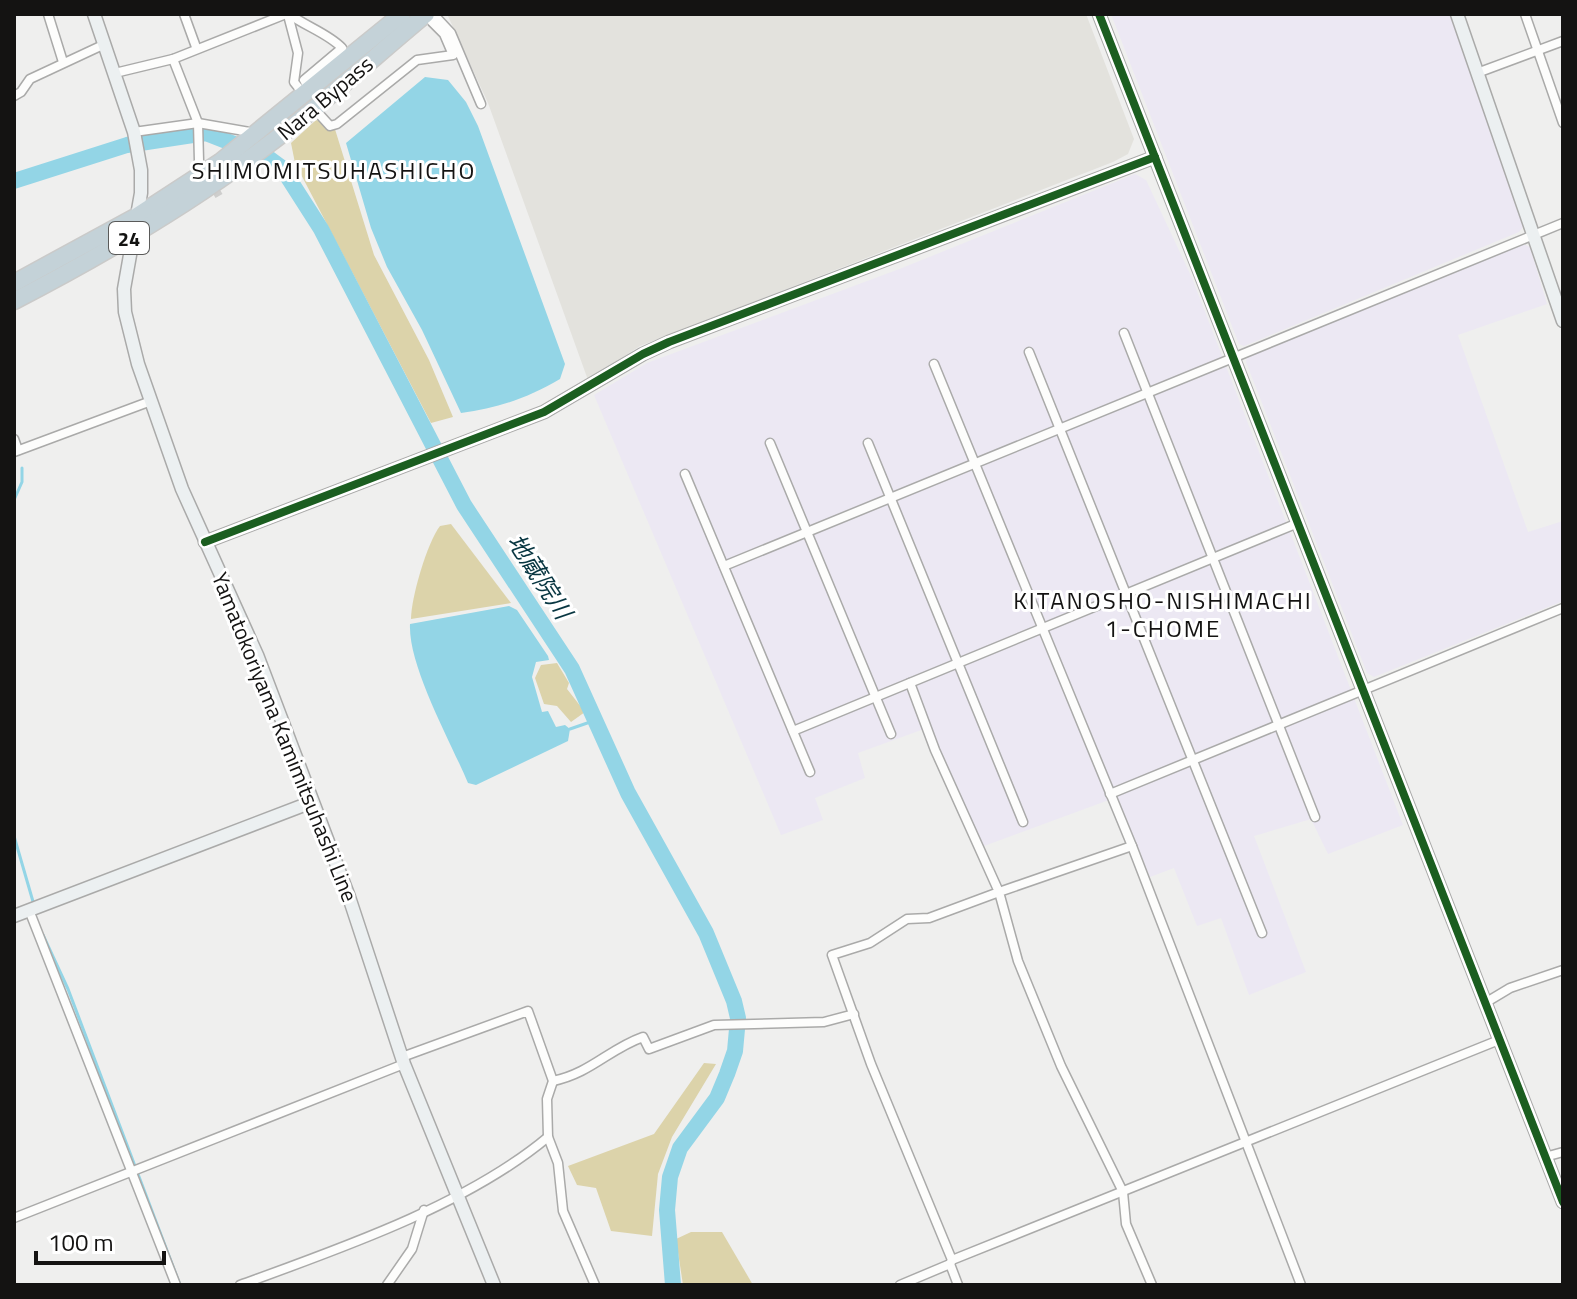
<svg xmlns="http://www.w3.org/2000/svg" width="1577" height="1299" font-family="'Titillium Web','Noto Sans JP',sans-serif">
<style>
.built{fill:#e3e2dd}
.industrial{fill:#ece8f3}
.forest{fill:#dcd3aa}
.water{fill:#93d5e6}
.lines{fill:none;stroke-linecap:round;stroke-linejoin:round}
.stream{stroke:#93d5e6;stroke-width:3}
.river{stroke:#93d5e6;stroke-width:16}
.street-tunnel{stroke:#cececd;stroke-width:8;stroke-dasharray:8 4;stroke-linecap:butt}
.street-casing{stroke:#aaaaa9;stroke-width:11}
.secondary-casing{stroke:#aaaaa9;stroke-width:15}
.highway-casing{stroke:#cacac9;stroke-width:19}
.street{stroke:#fdfdfc;stroke-width:8}
.secondary{stroke:#ecf0f1;stroke-width:12}
.highway{stroke:#c4d2d8;stroke-width:16}
.cycleway-casing{stroke:#fff;stroke-width:13}
.cycleway{stroke:#1b5e20;stroke-width:8}
.labels{text-anchor:middle;dominant-baseline:central;stroke-width:6;stroke-linejoin:round;paint-order:stroke}
.shield{fill:#fff;stroke:#5a5a59;stroke-width:2}
.shield-label{font-size:20px;font-weight:bold;fill:#141312}
.street-label{font-size:22px;fill:#141312;stroke:#fff}
.neighbourhood-label{font-size:24px;letter-spacing:2px;fill:#141312;stroke:#fff}
.water-label{font-size:24px;font-style:italic;fill:#083641;stroke:#fff}
</style>
<rect width="100%" height="100%" fill="#efefee"/>
<path class="built" d="M447 14H1086L1134 139 1128 154 1113 162 640 346 588 380 488 103Z"/>
<g class="industrial">
<path d="M1111 14H1450L1523 227 1519 232 1244 346 1239 344Z"/>
<path d="M1135 174 1146 180 1192 278 1403 825 1328 854 1311 819 1254 836 1306 972 1249 995 1221 918 1197 926 1174 868 1150 877 1117 797 976 849 924 729 858 753 865 778 815 798 823 820 781 835 594 395 647 363 902 268Z"/>
<path d="M1523 244 1530 247 1547 304 1458 335 1528 532 1563 521V601L1374 677 1367 673 1246 362 1247 357Z"/>
</g>
<g class="forest">
<path d="M316 120 334 126 374 255 429 360 453 417 431 423 295 163 291 143Z"/>
<path d="M451 524 511 603 411 619C411 598 427 543 440 526Z"/>
<path d="M557 663 569 683 567 689 585 712 571 722 557 706 544 704 535 678 541 665Z"/>
<path d="M704 1063 716 1064 672 1137 658 1174 652 1236 611 1231 596 1188 577 1185 568 1166 654 1134Z"/>
<path d="M691 1232H722L753 1285H683L676 1239Z"/>
</g>
<g class="water">
<path d="M425 77 448 80 466 102 478 126 565 364 560 379C528 398 498 408 461 413L422 330 387 267 371 228 346 143Z"/>
<path d="M509 606 517 610 548 656 549 660 536 662 532 677 542 712 548 711 556 727 565 725 570 729 568 741 476 785 468 783C451 742 408 666 410 624Z"/>
</g>
<g class="lines">
<g class="stream">
<path d="M14 500 22 482V468"/>
<path d="M570 729 596 720"/>
<path d="M14 836 34 905"/>
<path d="M43 935 68 989 180 1285"/>
</g>
<path class="river" d="M14 181 127 145 206 133 267 157 282 168 321 229 464 505 572 669 628 793 706 933 734 1001 738 1018 735 1051 727 1074 717 1098 680 1148 670 1177 667 1210 673 1285"/>
<path class="street-tunnel" d="M199 161 219 196"/>
<g class="street-casing">
<g id="street">
<path d="M48 14 63 62"/>
<path d="M184 14 196 47"/>
<path d="M289 14C305 26 329 34 342 48L304 80 310 90"/>
<path d="M1525 14 1563 123"/>
<path d="M288 15 298 53 294 82 298 87"/>
<path d="M173 59 198 123 199 161"/>
<path d="M115 73 173 59 286 14"/>
<path d="M1477 73 1563 41"/>
<path d="M14 96 21 92 30 79 105 44"/>
<path d="M320 115 330 126 337 124 417 60 453 55 444 34 432 22 437 18 451 33 481 104"/>
<path d="M134 132 198 123 256 133"/>
<path d="M1124 333 1315 817"/>
<path d="M1029 352 1262 933"/>
<path d="M934 364 1132 846 1301 1285"/>
<path d="M14 439 18 450"/>
<path d="M770 443 891 734"/>
<path d="M868 443 1023 822"/>
<path d="M14 452 151 401"/>
<path d="M685 474 810 772"/>
<path d="M724 566 1563 223"/>
<path d="M910 683 935 750 999 892 929 918 907 919 870 943 832 955 871 1064 952 1260 950 1264 958 1285"/>
<path d="M793 731 1298 523"/>
<path d="M1110 794 1563 608"/>
<path d="M1132 846 999 892 1018 961 1061 1066 1123 1192 1126 1224 1152 1285"/>
<path d="M29 910 176 1285"/>
<path d="M1485 1003 1510 988 1563 970"/>
<path d="M402 1057 528 1011 553 1081 547 1099 548 1137 558 1163 563 1211 595 1285"/>
<path d="M553 1081C591 1073 609 1049 643 1037L649 1049 714 1025 824 1022 854 1014"/>
<path d="M1545 1157 1563 1152"/>
<path d="M14 1218 404 1064"/>
<path d="M952 1260 1499 1040"/>
<path d="M240 1285C339 1249 467 1205 548 1137"/>
<path d="M387 1285 412 1249 424 1210"/>
<path d="M900 1285 950 1264"/>
</g>
</g>
<g class="secondary-casing">
<g id="secondary">
<path d="M94 14 134 132 141 170V193L124 289 125 312 138 364 182 489 257 655 349 897 404 1064 494 1285"/>
<path d="M1099 14 1563 1202"/>
<path d="M1457 14 1563 321"/>
<path d="M205 542 544 412 643 354 669 342 1155 157"/>
<path d="M14 916 312 802"/>
</g>
</g>
<g class="highway-casing">
<g id="highway">
<path d="M14 283 137 216 220 162 402 14"/>
<path d="M14 301C101 256 187 206 265 147 321 106 373 58 426 14"/>
</g>
</g>
<use href="#street" class="street"/>
<use href="#secondary" class="secondary"/>
<use href="#highway" class="highway"/>
<g class="cycleway-casing">
<g id="cycleway">
<path d="M1099 14 1563 1202"/>
<path d="M205 542 544 412 643 354 669 342 1155 157"/>
</g>
</g>
<use href="#cycleway" class="cycleway"/>
</g>
<g class="labels">
<rect class="shield" x="109" y="222" width="40" height="32" rx="6"/>
<g class="shield-label">
<text x="129" y="238">24</text>
</g>
<g class="street-label">
<text transform="translate(325 98) rotate(-40)">Nara Bypass</text>
<text transform="translate(285 737) rotate(68)">Yamatokoriyama Kamimitsuhashi Line</text>
</g>
<g class="neighbourhood-label">
<text x="334" y="170">SHIMOMITSUHASHICHO</text>
<text x="1163" y="600">KITANOSHO-NISHIMACHI<tspan x="1163" dy="28">1-CHOME</tspan></text>
</g>
<g class="water-label">
<text transform="translate(540 576) rotate(57)">地蔵院川</text>
</g>
</g>
<rect width="1577" height="1299" fill="none" stroke="#141312" stroke-width="32"/>
<path d="M36 1251v12h128v-12" fill="none" stroke="#141312" stroke-width="4"/>
<text x="48" y="1251" font-size="24" fill="#141312" stroke="#ffffff" stroke-width="6" paint-order="stroke">100 m</text>
</svg>
